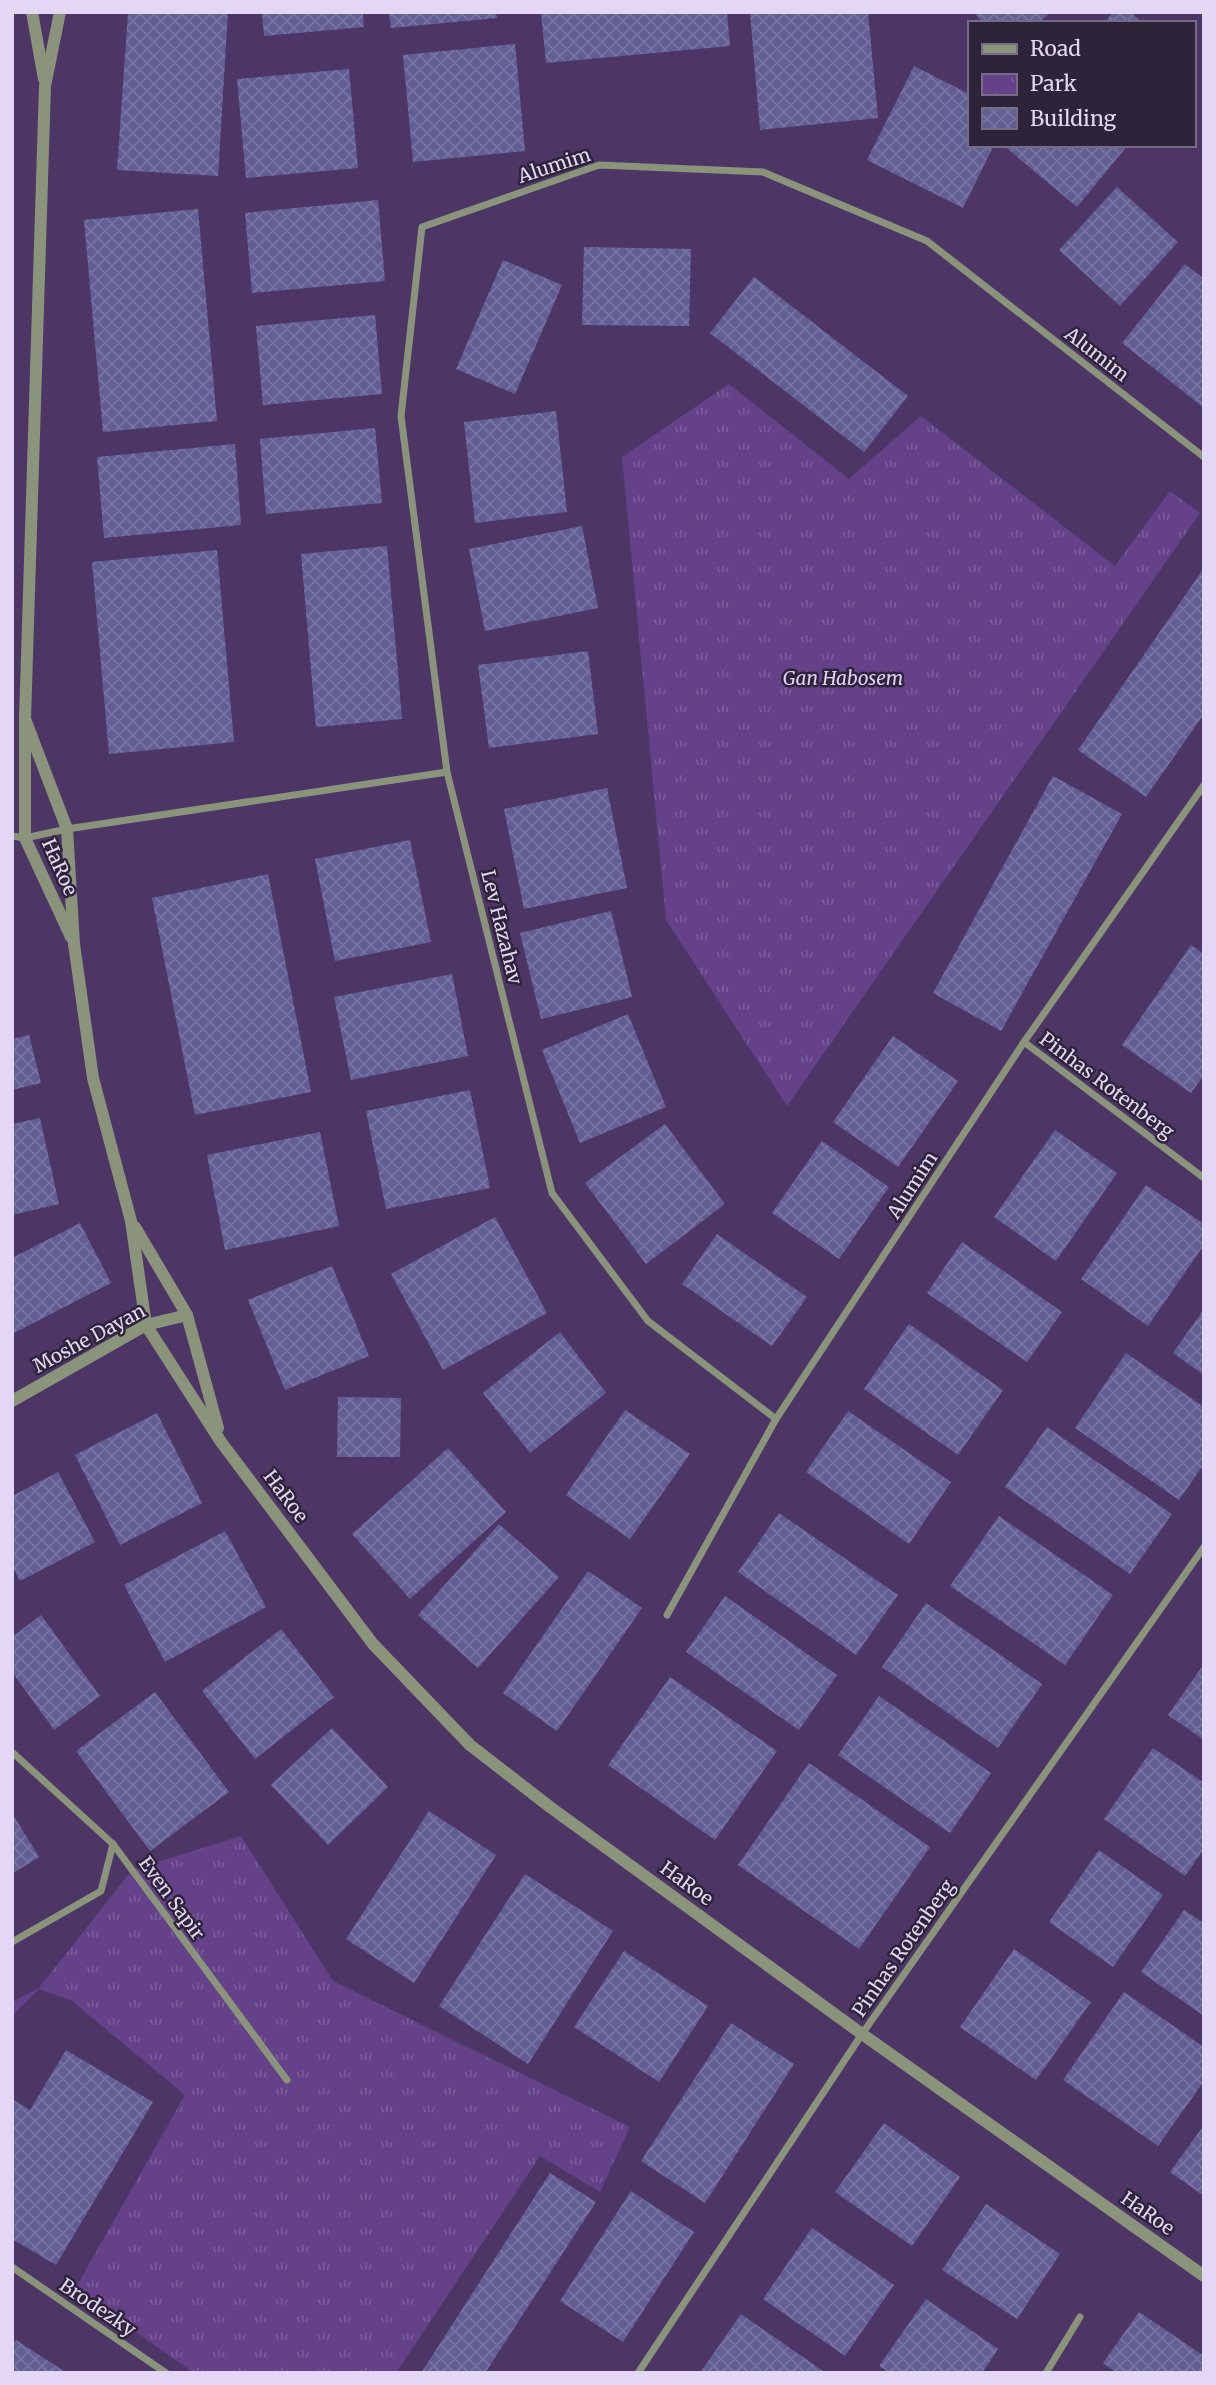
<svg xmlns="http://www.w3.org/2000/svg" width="1216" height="2385" font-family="Merriweather,serif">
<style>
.park{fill:url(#park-tufts)}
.building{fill:url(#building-cross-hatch)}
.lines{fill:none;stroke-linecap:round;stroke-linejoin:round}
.minor{stroke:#8a947b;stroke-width:7}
.tertiary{stroke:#8a947b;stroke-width:12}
.labels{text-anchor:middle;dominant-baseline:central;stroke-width:5;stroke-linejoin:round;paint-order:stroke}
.street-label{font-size:19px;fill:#e4d7f5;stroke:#2e243a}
.park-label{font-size:19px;font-style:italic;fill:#e1cef9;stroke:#2e243a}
</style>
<defs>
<pattern id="park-tufts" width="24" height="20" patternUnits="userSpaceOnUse" patternTransform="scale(1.75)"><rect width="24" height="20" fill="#654189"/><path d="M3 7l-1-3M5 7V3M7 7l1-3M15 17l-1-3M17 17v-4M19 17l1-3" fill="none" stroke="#7b5c9a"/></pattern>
<pattern id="building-cross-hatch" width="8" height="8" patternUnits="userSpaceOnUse" patternTransform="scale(1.75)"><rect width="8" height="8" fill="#605e93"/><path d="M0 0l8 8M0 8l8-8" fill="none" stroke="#7774a3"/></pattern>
</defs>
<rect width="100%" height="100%" fill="#4d3666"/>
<g class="park">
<path d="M729 384 849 479 921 416 1115 566 1170 491 1200 513 787 1106 666 920 622 457Z"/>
<path d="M241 1836 333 1981 630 2127 600 2192 540 2156 396 2373H194L75 2289 185 2095 72 2001 39 1989 12 2016V2002L39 1988 132 1870Z"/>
</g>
<g class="building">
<path d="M128 12H228L218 176 117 170Z"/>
<path d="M262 12H363L364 27 264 36Z"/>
<path d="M389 12H496L497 18 391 28Z"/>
<path d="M541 12H727L730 46 546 63Z"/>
<path d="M750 12H868L878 118 760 130Z"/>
<path d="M974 12H1051L1038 23H983Z"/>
<path d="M1113 12H1130L1143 23H1104Z"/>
<path d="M515 44 525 151 413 162 403 55Z"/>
<path d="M914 66 969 94V145H994L963 208 867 160Z"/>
<path d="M349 69 358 168 246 178 237 79Z"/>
<path d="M1003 145H1128L1077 207Z"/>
<path d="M1117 187 1178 242 1120 306 1059 250Z"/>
<path d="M378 200 385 281 252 293 245 213Z"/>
<path d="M198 209 217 421 103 432 84 220Z"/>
<path d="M584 247 691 249 689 326 582 325Z"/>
<path d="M503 260 562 285 515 394 456 369Z"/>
<path d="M1185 264 1204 279V408L1122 343Z"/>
<path d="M754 277 908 396 864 452 710 333Z"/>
<path d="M375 315 382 394 263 405 256 326Z"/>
<path d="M556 411 567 512 475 523 464 422Z"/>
<path d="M375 428 382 503 266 514 260 439Z"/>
<path d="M235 444 241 525 104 538 97 457Z"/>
<path d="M582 526 598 608 485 631 469 549Z"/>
<path d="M387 546 402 719 316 727 301 554Z"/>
<path d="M217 550 234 742 109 754 92 562Z"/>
<path d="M1204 568V714L1146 797 1078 750Z"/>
<path d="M588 651 598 734 489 748 478 665Z"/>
<path d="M1053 776 1122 814 1001 1031 933 993Z"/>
<path d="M607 788 627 888 524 909 504 809Z"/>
<path d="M410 840 431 942 335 961 315 859Z"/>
<path d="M268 874 311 1092 195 1115 152 898Z"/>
<path d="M611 911 632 997 541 1019 520 933Z"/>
<path d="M1191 945 1204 954V1075L1191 1093 1122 1045Z"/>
<path d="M452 974 468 1056 351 1080 334 997Z"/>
<path d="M628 1014 666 1107 580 1143 542 1050Z"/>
<path d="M29 1035 41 1083 12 1090V1039Z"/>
<path d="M893 1036 958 1081 898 1167 833 1122Z"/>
<path d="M470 1090 490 1188 386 1209 366 1111Z"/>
<path d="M40 1118 59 1204 12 1215V1124Z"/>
<path d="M665 1124 725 1204 646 1264 585 1183Z"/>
<path d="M1055 1130 1117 1173 1056 1261 994 1217Z"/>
<path d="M320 1132 339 1226 225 1250 207 1155Z"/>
<path d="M822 1141 889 1187 839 1259 772 1213Z"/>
<path d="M1146 1185 1204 1224V1245L1148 1326 1081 1279Z"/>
<path d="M495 1217 547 1313 443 1370 391 1274Z"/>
<path d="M80 1223 111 1283 12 1334V1258Z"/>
<path d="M717 1234 807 1297 772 1346 682 1284Z"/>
<path d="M962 1242 1062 1312 1027 1362 927 1293Z"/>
<path d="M332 1266 369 1356 285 1390 248 1300Z"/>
<path d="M1204 1309V1375L1173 1353Z"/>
<path d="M909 1324 1003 1390 958 1455 864 1389Z"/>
<path d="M560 1332 606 1393 530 1453 483 1393Z"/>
<path d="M1126 1353 1204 1407V1464L1179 1500 1075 1428Z"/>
<path d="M338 1397 401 1398 400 1457H337Z"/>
<path d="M625 1410 690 1454 630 1539 566 1495Z"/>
<path d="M848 1411 951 1482 909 1544 806 1472Z"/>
<path d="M157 1413 202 1503 120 1545 75 1455Z"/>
<path d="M1047 1427 1172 1514 1130 1574 1005 1487Z"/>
<path d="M448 1448 506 1512 410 1599 352 1534Z"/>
<path d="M58 1472 95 1542 20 1581 12 1566V1496Z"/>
<path d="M779 1513 898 1595 856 1655 738 1572Z"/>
<path d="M999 1516 1113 1595 1065 1665 950 1586Z"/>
<path d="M499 1524 559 1577 478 1668 418 1615Z"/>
<path d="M225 1531 266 1607 165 1662 124 1585Z"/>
<path d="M588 1571 642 1608 557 1731 503 1693Z"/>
<path d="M725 1596 837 1675 799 1730 686 1652Z"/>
<path d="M926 1603 1042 1684 998 1748 882 1667Z"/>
<path d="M41 1615 100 1696 54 1730 12 1672V1637Z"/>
<path d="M281 1629 334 1697 255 1759 202 1691Z"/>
<path d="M1204 1664V1740L1168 1715Z"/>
<path d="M670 1677 777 1751 715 1840 608 1765Z"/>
<path d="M155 1692 229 1792 150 1851 76 1751Z"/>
<path d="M879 1696 991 1773 950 1833 838 1755Z"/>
<path d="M332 1728 388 1787 328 1845 271 1785Z"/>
<path d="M1153 1748 1204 1783V1849L1185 1876 1104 1819Z"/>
<path d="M809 1763 930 1847 859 1949 738 1865Z"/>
<path d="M429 1811 496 1855 414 1983 346 1939Z"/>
<path d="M12 1813 39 1857 12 1874Z"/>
<path d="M1099 1850 1163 1895 1113 1967 1049 1922Z"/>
<path d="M525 1874 613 1931 528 2064 439 2006Z"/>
<path d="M1184 1910 1204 1923V2016L1141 1972Z"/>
<path d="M1014 1949 1091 2002 1036 2080 960 2027Z"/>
<path d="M624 1951 708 2006 659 2082 574 2027Z"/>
<path d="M1124 1992 1204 2047V2081L1158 2146 1063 2080Z"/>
<path d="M731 2023 794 2064 705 2203 641 2161Z"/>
<path d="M66 2050 153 2102 56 2265 12 2239V2099L30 2110Z"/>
<path d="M884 2123 960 2177 912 2246 835 2192Z"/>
<path d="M1204 2125V2196L1170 2172Z"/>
<path d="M550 2173 596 2202 485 2373H421Z"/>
<path d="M631 2191 694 2232 623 2342 560 2301Z"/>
<path d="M986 2204 1060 2254 1017 2319 942 2270Z"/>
<path d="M812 2228 894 2285 845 2356 763 2299Z"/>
<path d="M926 2299 998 2349 982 2373H890L879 2366Z"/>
<path d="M1139 2312 1204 2356V2373H1117L1103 2363Z"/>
<path d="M741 2314 826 2373H700Z"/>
<path d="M16 2340 67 2373H12V2345Z"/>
</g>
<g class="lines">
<g class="minor">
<path d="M12 836 25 838 67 829 447 772"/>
<path d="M1024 1042 1204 1178"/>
<path d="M776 1419 648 1321 552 1193 447 772 401 416 422 227 599 165 763 172 927 241 1204 457"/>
<path d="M667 1615 776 1419 1024 1042 1204 785"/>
<path d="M12 1752 113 1844 287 2080"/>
<path d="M12 1942 101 1891 113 1844"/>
<path d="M12 2267 166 2373"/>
<path d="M638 2373 862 2034 1204 1547"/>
<path d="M1046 2373 1080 2317"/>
</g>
<g class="tertiary">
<path d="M32 12 44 79"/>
<path d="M60 12 45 86 25 719V838L71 937"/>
<path d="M25 719 67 829 74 944 93 1078 131 1221 146 1325 221 1442 373 1644 470 1745 550 1807 862 2034 1204 2276"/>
<path d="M135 1227 187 1315 218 1428"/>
<path d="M12 1401 146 1325 187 1315"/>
</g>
</g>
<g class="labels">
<g class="street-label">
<text transform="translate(554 165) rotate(-18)">Alumim</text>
<text transform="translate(1097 354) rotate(38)">Alumim</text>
<text transform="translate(60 867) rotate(66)">HaRoe</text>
<text transform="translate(502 927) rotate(76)">Lev Hazahav</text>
<text transform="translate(1107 1085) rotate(37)">Pinhas Rotenberg</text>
<text transform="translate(912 1185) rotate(-57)">Alumim</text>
<text transform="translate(89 1338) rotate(-28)">Moshe Dayan</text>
<text transform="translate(286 1496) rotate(53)">HaRoe</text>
<text transform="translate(687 1883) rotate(36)">HaRoe</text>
<text transform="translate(172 1898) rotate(54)">Even Sapir</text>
<text transform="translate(903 1948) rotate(-55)">Pinhas Rotenberg</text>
<text transform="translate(1148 2213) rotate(35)">HaRoe</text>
<text transform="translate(98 2307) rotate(34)">Brodezky</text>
</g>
<g class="park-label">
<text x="843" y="678">Gan Habosem</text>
</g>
</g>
<rect width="1216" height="2385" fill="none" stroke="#e4d7f5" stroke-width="28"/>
<rect x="968" y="21" width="228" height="126" fill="#2e243a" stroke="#776c85" stroke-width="2"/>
<rect x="982" y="44" width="35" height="10" fill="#8a947b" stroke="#776c85" stroke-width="2"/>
<text x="1030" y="56" font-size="21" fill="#e4d7f5">Road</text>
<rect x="982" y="74" width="35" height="21" fill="url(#park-tufts)" stroke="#776c85" stroke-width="2"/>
<text x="1030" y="91" font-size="21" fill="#e4d7f5">Park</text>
<rect x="982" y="108" width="35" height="21" fill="url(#building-cross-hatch)" stroke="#776c85" stroke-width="2"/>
<text x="1030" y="126" font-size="21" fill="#e4d7f5">Building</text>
</svg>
